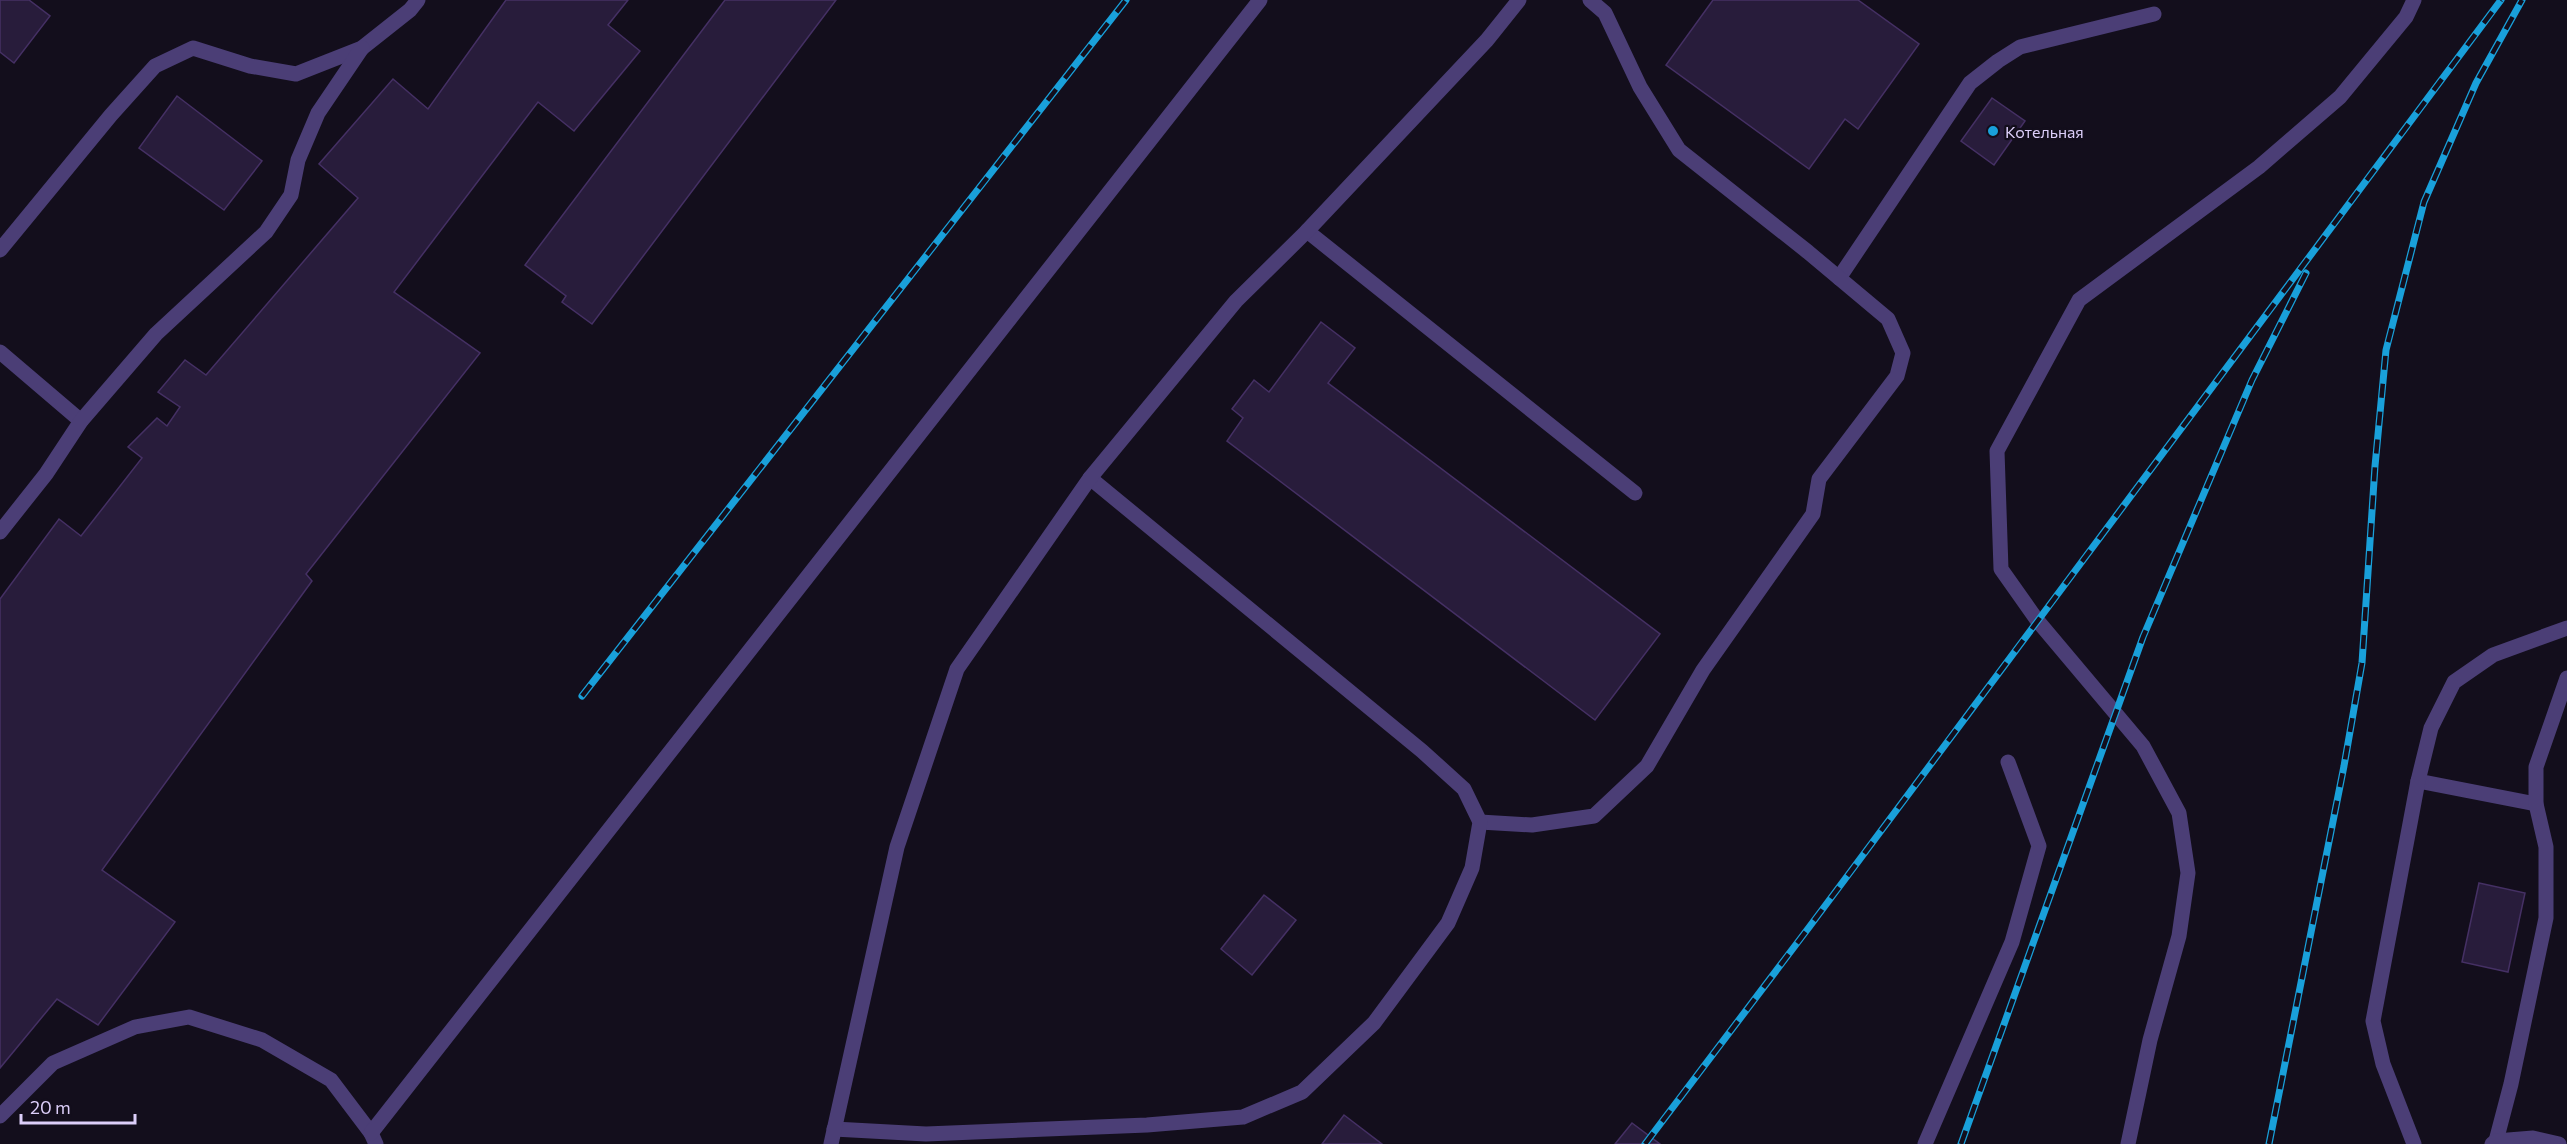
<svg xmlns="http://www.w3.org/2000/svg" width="2567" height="1144" font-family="Commissioner,sans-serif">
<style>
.building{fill:#281c3b;stroke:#453064;stroke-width:1.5}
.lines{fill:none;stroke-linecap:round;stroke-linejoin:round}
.minor{stroke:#4b3e76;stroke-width:15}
.rail-casing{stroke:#19a0da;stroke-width:7}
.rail{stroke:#130e1c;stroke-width:4.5;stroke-dasharray:14;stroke-linecap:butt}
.poi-dot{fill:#19a0da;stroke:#130e1c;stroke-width:2}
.labels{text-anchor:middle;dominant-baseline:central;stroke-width:4.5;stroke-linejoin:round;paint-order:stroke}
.poi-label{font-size:16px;fill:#dccef9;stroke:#130e1c;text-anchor:start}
</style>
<rect width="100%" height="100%" fill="#130e1c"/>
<g class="building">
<path d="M0 0H29L50 16 14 63 0 52Z"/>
<path d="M506 0H628L608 25 640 51 574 131 538 102 394 292 480 353 306 574 312 581 102 870 175 922 98 1025 57 999 0 1068V599L59 519 81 536 142 458 128 447 157 418 167 426 180 407 158 392 185 360 206 375 358 198 319 164 393 79 428 109Z"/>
<path d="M725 0H836L592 324 562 302 566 296 525 265Z"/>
<path d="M1713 0H1858L1919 44 1858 129 1845 119 1809 169 1666 65Z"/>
<path d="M177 96 262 161 224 210 139 148Z"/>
<path d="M1992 98 2025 121 1994 165 1961 141Z"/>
<path d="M1321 322 1355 348 1328 383 1660 634 1595 720 1227 441 1243 418 1232 409 1254 380 1269 392Z"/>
<path d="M2479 883 2525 893 2508 972 2462 962Z"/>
<path d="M1264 895 1296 920 1252 975 1221 949Z"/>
<path d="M1344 1115 1382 1144H1322Z"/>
<path d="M1632 1123 1660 1144H1615Z"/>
</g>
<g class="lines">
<g class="minor">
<path d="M1307 231 1635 493"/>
<path d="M0 250 111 115 155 66 193 48 250 66 296 74 362 48 410 10 418 0"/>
<path d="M1839 278 1970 83 1998 61 2020 47 2154 14"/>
<path d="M0 352 81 421"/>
<path d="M0 532 46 474 81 421 156 334 266 232 291 195 298 160 318 113 362 48"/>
<path d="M2418 781 2536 804"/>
<path d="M1480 822 1532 825 1594 816 1647 766 1703 670 1813 514 1819 479 1897 376 1903 353 1888 319 1808 252 1679 150 1640 87 1605 13 1590 0"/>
<path d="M0 1116 53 1063 135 1027 189 1017 262 1040 331 1080 371 1133 376 1144"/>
<path d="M834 1129 926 1134 1147 1125 1243 1117 1302 1092 1374 1023 1448 923 1472 868 1480 822 1464 789 1422 751 1090 478"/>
<path d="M371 1133 1260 0"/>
<path d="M2496 1141 2511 1084 2546 918V847L2536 804V767L2567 678"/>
<path d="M831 1144 897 847 957 669 1090 478 1236 301 1307 231 1487 40 1519 0"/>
<path d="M1925 1144 2012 942 2039 846 2008 762"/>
<path d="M2128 1144 2150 1040 2179 936 2188 873 2179 813 2143 746 2037 620 2001 569 1997 451 2079 300 2259 167 2340 97 2406 17 2414 0"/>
<path d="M2414 1144 2383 1064 2373 1021 2418 781 2431 728 2454 682 2493 655 2567 628"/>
<path d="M2492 1144 2496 1141 2533 1138 2559 1144"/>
</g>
<g class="rail-casing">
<g id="rail">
<path d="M582 696 1126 0"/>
<path d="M1645 1144 1810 926 2501 0"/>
<path d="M1961 1144 2143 637 2252 380 2306 273"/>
<path d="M2269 1144 2344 766 2362 663 2375 466 2386 350 2424 202 2476 83 2522 0"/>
</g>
</g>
<use href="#rail" class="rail"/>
</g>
<circle class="poi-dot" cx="1993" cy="131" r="6"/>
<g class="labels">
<g class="poi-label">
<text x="2005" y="131">Котельная</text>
</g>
</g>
<path d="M21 1114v9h114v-9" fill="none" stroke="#dccef9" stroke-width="3"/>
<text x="30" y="1114" font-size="18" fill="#dccef9" stroke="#130e1c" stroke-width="4.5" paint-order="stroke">20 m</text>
</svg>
